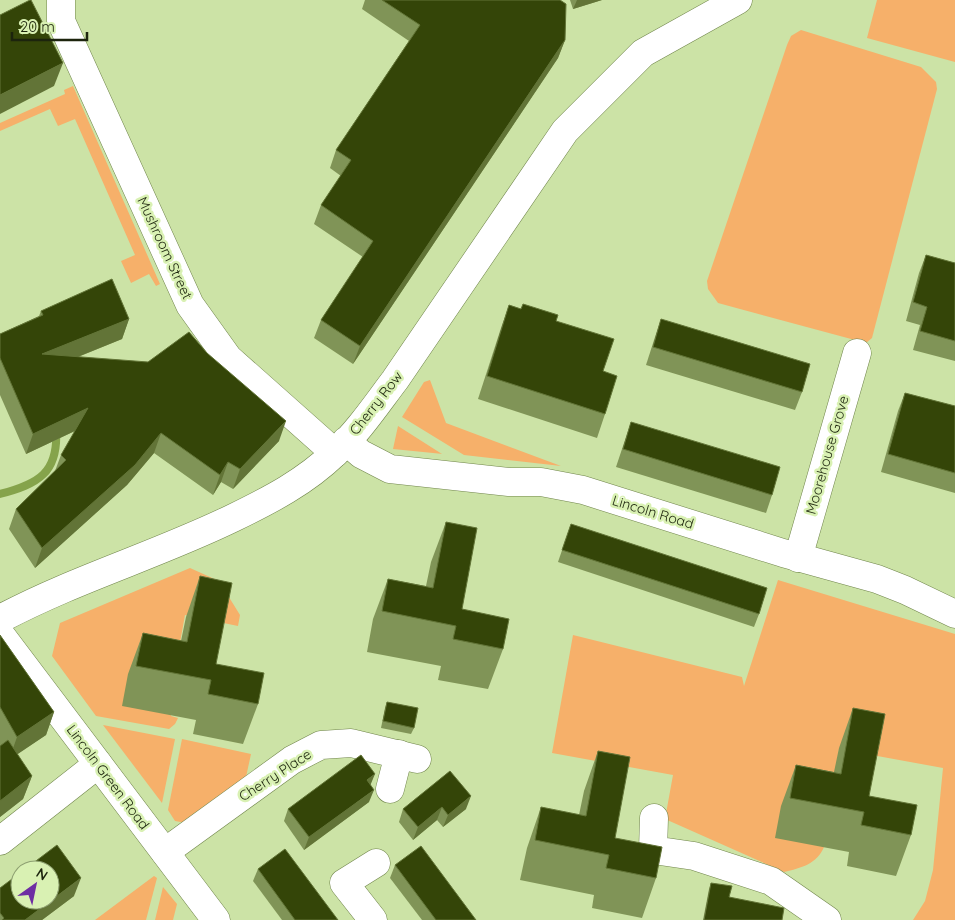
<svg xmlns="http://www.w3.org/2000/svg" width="955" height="920" font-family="Quicksand,sans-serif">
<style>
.green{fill:#f6b06a}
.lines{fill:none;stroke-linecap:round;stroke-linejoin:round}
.stream{stroke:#85a34b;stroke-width:8}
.minor-casing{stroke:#70854b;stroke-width:29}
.minor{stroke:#fff;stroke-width:28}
.wall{fill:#809457}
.shaded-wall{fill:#627437}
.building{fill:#344508;stroke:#627437}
.labels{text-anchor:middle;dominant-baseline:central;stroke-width:5;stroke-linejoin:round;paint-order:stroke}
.street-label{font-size:14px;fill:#1c240d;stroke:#d9f1b3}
</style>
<rect width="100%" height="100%" fill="#cce3a6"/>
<g class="green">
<path d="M877 0H955V62L867 38Z"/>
<path d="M801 30 921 67 936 82 937 89 872 338 866 343 718 303 708 289 707 281 787 45 791 36Z"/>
<path d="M73 86 160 284 156 286 149 274 131 283 121 261 135 255 75 119 58 126 50 109 0 131V123L65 94 64 90Z"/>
<path d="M430 380 446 423 561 466 464 455 402 417 424 382Z"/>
<path d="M398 426 442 454H443L393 449Z"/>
<path d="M190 568 219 581 240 615 238 626 185 615 175 670 171 716 178 718 175 724 169 729 96 716 52 656 60 623Z"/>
<path d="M778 580 955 634V920H913L925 901 933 870 943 768 839 749 824 847C817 864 801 868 784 872L665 819 673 775 552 753 573 635 742 677 744 686Z"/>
<path d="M103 725 175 739 162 803Z"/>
<path d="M182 739 251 754 246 777 186 823 175 821 168 810Z"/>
<path d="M154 876 157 878 146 920H95Z"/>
<path d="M163 887 177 904 173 920H155Z"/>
</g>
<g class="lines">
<path class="stream" d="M0 494C38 484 59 473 56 429"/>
<g class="minor-casing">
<g id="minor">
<path d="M61 0V21L190 305 228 358 335 453"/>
<path d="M346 441 361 454 390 469 509 482H541L583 490 783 553 877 579 905 590 955 614"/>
<path d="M798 558 857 353"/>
<path d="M0 619C75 579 157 555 233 518 270 500 305 482 335 453 358 432 376 405 395 380L565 131 643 53 738 0"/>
<path d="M0 634 216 920"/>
<path d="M390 789 399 754"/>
<path d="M654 818 653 850 694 856 771 881 827 920"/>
<path d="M0 841 98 764"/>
<path d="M165 852 292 760 321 745 351 743 417 759"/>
<path d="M373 920 344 883 376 863"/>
</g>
</g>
<use href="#minor" class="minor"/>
</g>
<g class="wall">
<path d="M365 0H560L565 40 558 58 353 364 314 338 321 320 363 257 314 224 321 205 341 176 330 168 336 150 409 41 362 9Z"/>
<path d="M570 0H602L573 9Z"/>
<path d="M926 255 955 263V361L913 350 920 325 906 321 919 273Z"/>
<path d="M509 305 556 321 603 371 605 414 597 438 478 399 501 328Z"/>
<path d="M41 311 129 319 122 339 78 357 279 441 233 489 221 482 213 495 154 453 127 485 35 568 9 529 16 509 55 471 61 455 75 431 26 454 0 395V334L39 316Z"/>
<path d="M661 319 802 392 795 410 646 365 655 337Z"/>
<path d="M905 393 955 406V493L881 472 898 411Z"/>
<path d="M631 422 772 495 766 513 616 467Z"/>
<path d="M446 522 462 609 503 649 488 689 438 680 441 666 367 652 373 619 388 579 426 586 431 562Z"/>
<path d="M571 524 759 614 754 627 558 562Z"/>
<path d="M200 576 216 664 258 704 243 744 193 734 196 720 122 706 128 674 143 633 181 641 186 617Z"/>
<path d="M0 635 54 712 46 735 17 754 32 776 23 799 0 817Z"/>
<path d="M387 702 414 728 411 734 381 728 385 708Z"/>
<path d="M853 708 869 796 911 835 896 876 847 866 849 852 775 838 781 806 796 765 834 772 839 748Z"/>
<path d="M598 751 615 838 656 878 642 918 592 908 594 895 520 880 527 848 541 807 579 815 584 791Z"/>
<path d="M450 771 466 809 443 827 437 820 413 840 399 822 403 809Z"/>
<path d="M369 802 304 850 284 821 288 809Z"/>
<path d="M395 865 476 920H422L390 878Z"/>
<path d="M258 869 338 920H282L253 881Z"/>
<path d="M711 883 729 897 782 920H703L709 889Z"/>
<path d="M0 888 74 896 42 920H0Z"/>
</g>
<g class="shaded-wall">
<path d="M577 0H602L573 9Z"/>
<path d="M565 40 558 58 353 364 360 346Z"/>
<path d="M63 63 54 86 0 114V95Z"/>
<path d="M129 319 122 339 35 374 42 354Z"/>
<path d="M88 408 81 428 26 454 33 434Z"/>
<path d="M286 421 279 441 233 489 240 469Z"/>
<path d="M161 433 154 453 127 485 35 568 42 548Z"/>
<path d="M228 462 221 482 213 495 220 475Z"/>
<path d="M54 712 46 735 9 760 17 737Z"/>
<path d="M375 774 370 786 367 780Z"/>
<path d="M32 776 23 799 0 817V801Z"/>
<path d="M374 790 369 802 304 850 309 837Z"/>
<path d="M471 796 466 809 443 827 448 815Z"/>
<path d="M442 807 437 820 413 840 418 827Z"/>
<path d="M81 878 74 896 42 920H25Z"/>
</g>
<g class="building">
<path d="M30 0H31L63 63 0 95V15Z"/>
<path d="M382 0H560L566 4 565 40 360 346 321 320 373 241 321 205 351 160 336 150 420 25Z"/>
<path d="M926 255 955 263V341L920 331 927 307 913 302Z"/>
<path d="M112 279 129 319 42 354 148 362 189 332 207 353 286 421 240 469 228 462 220 475 161 433 135 465 42 548 16 509 66 460 61 455 88 408 33 434 0 358V334L43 315 41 311Z"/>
<path d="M523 304 558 315 556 321 614 339 603 371 617 376 605 414 487 376 509 305 521 309Z"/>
<path d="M661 319 810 364 802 392 653 347Z"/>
<path d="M905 393 955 406V473L888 454Z"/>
<path d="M631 422 780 467 772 495 623 449Z"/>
<path d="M446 522 477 528 462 609 509 619 503 649 453 639 456 626 382 611 388 579 433 588Z"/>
<path d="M571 524 767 588 759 614 562 550Z"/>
<path d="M200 576 232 583 216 664 264 673 258 704 208 694 211 680 136 666 143 633 187 642Z"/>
<path d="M0 635 54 712 17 737 0 707Z"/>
<path d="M387 702 418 708 414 728 383 721Z"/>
<path d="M853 708 885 714 869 796 917 805 911 835 861 825 864 812 790 798 796 765 841 774Z"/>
<path d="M8 740 32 776 0 801V746Z"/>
<path d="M598 751 630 757 615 838 662 847 656 878 606 868 609 855 535 840 541 807 586 816Z"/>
<path d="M361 755 375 774 367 780 374 790 309 837 288 809Z"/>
<path d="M450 771 471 796 448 815 442 807 418 827 403 809Z"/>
<path d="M57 845 81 878 25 920H2L4 918 0 913V888L20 873V900H50V870H24Z"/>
<path d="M421 846 476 920H436L395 865Z"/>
<path d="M285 849 338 920H295L258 869Z"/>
<path d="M711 883 732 886 729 897 784 908 782 920H704Z"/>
</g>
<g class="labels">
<g class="street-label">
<text transform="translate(165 248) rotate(65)">Mushroom Street</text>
<text transform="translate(376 403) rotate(-52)">Cherry Row</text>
<text transform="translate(827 455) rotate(-74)">Moorehouse Grove</text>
<text transform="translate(653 512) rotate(17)">Lincoln Road</text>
<text transform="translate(275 775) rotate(-33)">Cherry Place</text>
<text transform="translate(108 777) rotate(53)">Lincoln Green Road</text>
</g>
</g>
<g transform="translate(35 885) rotate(33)"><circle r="24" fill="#d9f1b3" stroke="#8d9f71"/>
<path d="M0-4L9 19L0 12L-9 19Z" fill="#6e2ea3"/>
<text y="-8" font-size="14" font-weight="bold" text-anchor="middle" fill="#1c240d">N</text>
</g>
<path d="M12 32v8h75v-8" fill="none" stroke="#1c240d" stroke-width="2.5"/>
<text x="20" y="32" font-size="15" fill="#1c240d" stroke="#d9f1b3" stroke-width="4" paint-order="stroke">20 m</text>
</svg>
